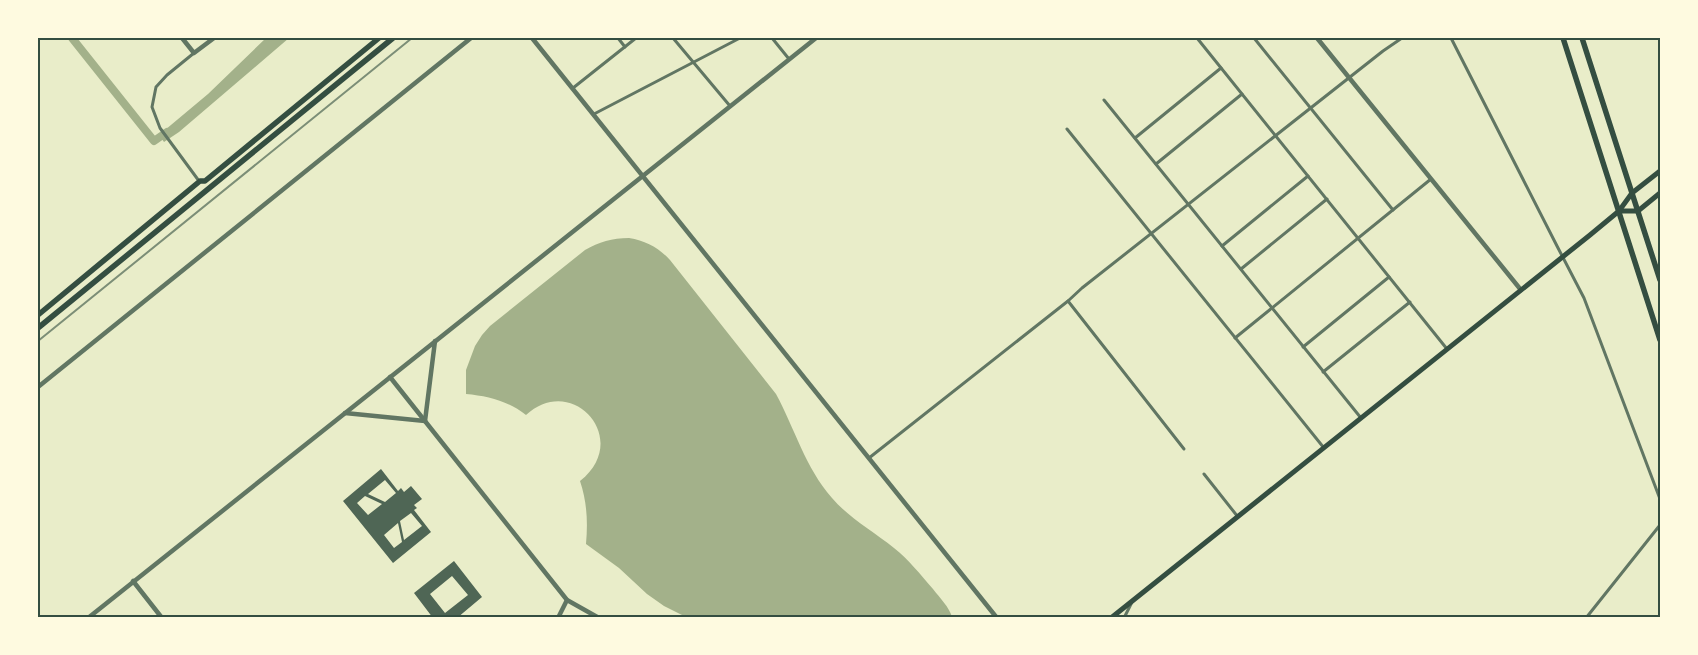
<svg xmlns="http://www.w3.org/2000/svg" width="1698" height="655" font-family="Rubik,sans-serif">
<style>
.water{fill:#a3b18a}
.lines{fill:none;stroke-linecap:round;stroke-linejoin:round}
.canal{stroke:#a3b18a;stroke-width:8}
.building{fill:#4f6655;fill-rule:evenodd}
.minor{stroke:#617663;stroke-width:3}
.tertiary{stroke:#617663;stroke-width:4.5}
.secondary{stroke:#344e41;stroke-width:5}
.primary{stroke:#344e41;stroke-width:5.5}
.trunk{stroke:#344e41;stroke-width:5.5}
.rail{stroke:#7c8e77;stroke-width:2}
.neatline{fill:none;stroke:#344e41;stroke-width:2}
</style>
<rect width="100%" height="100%" fill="#e9edc9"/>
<g class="water">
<path d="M266 38H289L179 132 164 142 159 135 208 94Z"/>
<path d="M629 238C646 241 658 247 670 260L776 394C795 429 805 467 832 498 849 518 873 531 894 548 909 560 920 574 933 589 940 598 949 607 952 617H686L664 606 647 594 619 568 586 544C588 522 587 502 580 481 633 439 572 372 526 415 508 401 488 396 466 394V370L475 346 482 335 490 326 585 250C599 242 612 238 629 238Z"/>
</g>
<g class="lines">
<path class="canal" d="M72 38 154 141 167 132"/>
</g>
<g class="building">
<path d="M381 469 398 491 401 488 404 492 411 486 422 499 414 505 417 508 414 510 431 532 393 563 343 501ZM385 480 396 493 385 502 368 494ZM365 496 382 504 368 515 357 503ZM411 513 422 526 404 540 400 521ZM398 523 402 542 394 548 384 535Z"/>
<path d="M454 561 482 597 457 618H433L414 593ZM452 576 468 595 445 613 430 594Z"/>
</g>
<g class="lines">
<g class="minor">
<path d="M618 38 625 47"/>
<path d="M673 38 730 106"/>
<path d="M772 38 789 59"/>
<path d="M1197 38 1447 349"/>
<path d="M1254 38 1393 210"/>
<path d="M1451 38 1557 246 1584 298 1660 499"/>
<path d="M194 53 167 75 156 87 152 107 160 128 199 181"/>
<path d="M573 88 636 38"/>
<path d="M1104 100 1361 418"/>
<path d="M594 114 740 38"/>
<path d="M1067 129 1324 448"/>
<path d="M1135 138 1221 68"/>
<path d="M1156 164 1242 94"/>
<path d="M1222 246 1308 176"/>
<path d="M1241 269 1327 199"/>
<path d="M1068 301 1184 449"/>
<path d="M1235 338 1431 179"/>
<path d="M1303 347 1389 277"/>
<path d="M1323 372 1410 302"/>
<path d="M869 458 1068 301 1082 288 1383 51 1402 38"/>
<path d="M1204 474 1238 517"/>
<path d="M1124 618 1132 602"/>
<path d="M1586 618 1660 525"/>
</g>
<g class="tertiary">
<path d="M182 38 194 53 214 38"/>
<path d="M532 38 997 618"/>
<path d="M1317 38 1521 290"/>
<path d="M390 377 567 600 599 618"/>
<path d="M38 387 471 38"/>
<path d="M345 413 425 421"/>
<path d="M425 421 435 341"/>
<path d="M133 581 162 618"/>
<path d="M88 618 816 38"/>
<path d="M558 618 567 600"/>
</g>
<g class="secondary">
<path d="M1619 211H1638L1660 193"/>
<path d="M1111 618 1590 235 1619 211 1632 193 1660 171"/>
</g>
<g class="primary">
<path d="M1563 38 1660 340"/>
<path d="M1582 38 1660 280"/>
</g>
<g class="trunk">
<path d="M38 315 200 181H205L379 38"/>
<path d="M38 328 393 38"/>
</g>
<path class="rail" d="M38 341 412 38"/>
</g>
<rect width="1698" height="655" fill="none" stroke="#fefae0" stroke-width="78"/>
<rect x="39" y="39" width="1620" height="577" class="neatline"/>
</svg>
